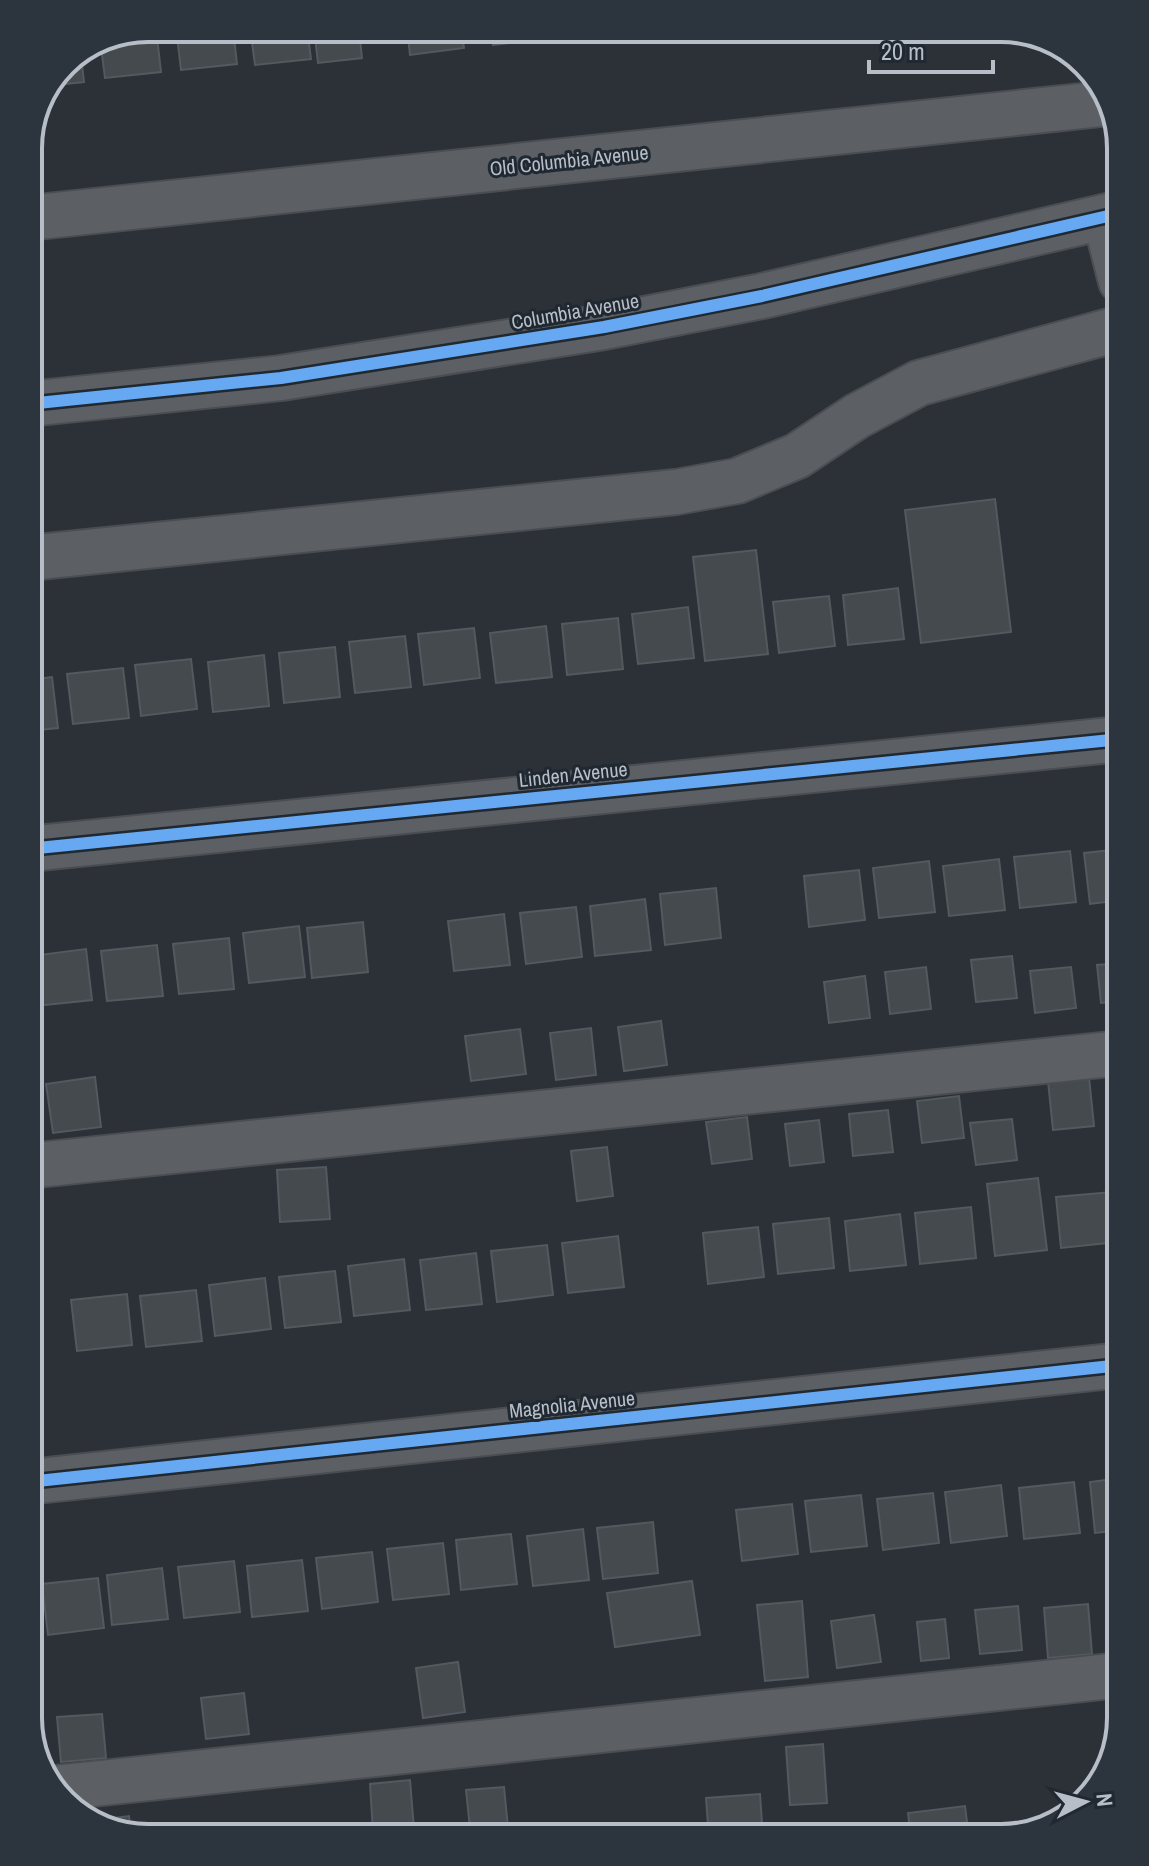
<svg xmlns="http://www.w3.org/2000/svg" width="1149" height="1866" font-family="'Archivo Narrow',sans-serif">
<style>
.building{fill:#454a4f;stroke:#54585f;stroke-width:2}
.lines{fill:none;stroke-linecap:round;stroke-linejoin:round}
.minor-casing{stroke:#4a4d52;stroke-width:48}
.minor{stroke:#5c6065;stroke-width:44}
.cycleway-casing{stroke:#202831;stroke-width:17}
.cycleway{stroke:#66a8f1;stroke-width:12}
.labels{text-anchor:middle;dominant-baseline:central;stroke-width:6;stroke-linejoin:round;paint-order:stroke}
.street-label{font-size:20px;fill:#b7bec7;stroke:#202831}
.rim{fill:none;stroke:#b7bec7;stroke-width:4}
</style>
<rect width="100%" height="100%" fill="#2c3137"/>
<g class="building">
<path d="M148 28H156L161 72 105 78 101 47Z"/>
<path d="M176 28H233L237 64 181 70Z"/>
<path d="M250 28H307L311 59 255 65Z"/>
<path d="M314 28H379L380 36 360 39 362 58 318 63Z"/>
<path d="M407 28H461L464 48 410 55Z"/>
<path d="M491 28H584V34L493 45Z"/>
<path d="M81 56 84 82 54 85 64 63Z"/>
<path d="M995 499 1011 632 921 643 905 510Z"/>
<path d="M756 550 768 654 705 661 693 557Z"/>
<path d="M898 588 904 639 848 645 843 595Z"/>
<path d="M829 596 835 646 779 653 773 602Z"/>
<path d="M688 607 694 658 638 664 632 614Z"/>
<path d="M618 618 623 669 567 675 562 624Z"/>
<path d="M546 626 552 677 496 683 490 633Z"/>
<path d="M474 628 480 678 424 685 418 634Z"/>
<path d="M405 636 411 687 355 693 349 642Z"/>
<path d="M335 647 340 697 284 703 279 653Z"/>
<path d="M264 655 269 706 213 712 208 662Z"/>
<path d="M191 659 197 709 141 716 135 665Z"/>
<path d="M123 668 129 718 73 724 67 674Z"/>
<path d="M52 677 58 728 28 731V680Z"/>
<path d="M1121 849V900L1090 904 1084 853Z"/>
<path d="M1070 851 1076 902 1020 908 1014 857Z"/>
<path d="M999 859 1005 910 949 916 943 866Z"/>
<path d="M929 861 935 912 879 918 873 868Z"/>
<path d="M859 870 865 920 809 927 804 876Z"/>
<path d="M716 888 721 938 665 945 660 894Z"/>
<path d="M645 899 651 950 595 956 590 906Z"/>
<path d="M576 907 582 957 526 964 520 913Z"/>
<path d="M504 914 510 965 454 971 448 921Z"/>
<path d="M363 922 368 972 312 978 307 928Z"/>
<path d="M299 926 305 977 249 983 243 933Z"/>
<path d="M229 938 234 989 179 994 173 944Z"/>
<path d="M157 945 163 996 107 1001 101 951Z"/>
<path d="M86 949 92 1000 36 1006 31 956Z"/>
<path d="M1012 956 1017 998 976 1002 971 960Z"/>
<path d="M1121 963V1001L1101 1003 1097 965Z"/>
<path d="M926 967 931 1009 890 1014 885 972Z"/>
<path d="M1071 967 1076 1008 1035 1013 1030 971Z"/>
<path d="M865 976 870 1018 829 1023 824 982Z"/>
<path d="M661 1021 667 1065 624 1071 618 1027Z"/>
<path d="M591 1028 596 1075 556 1080 550 1033Z"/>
<path d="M520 1029 526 1074 471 1081 465 1036Z"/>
<path d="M1121 1073V1117H1118L1113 1074Z"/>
<path d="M95 1077 101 1127 53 1133 46 1084Z"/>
<path d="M1089 1077 1094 1126 1053 1130 1048 1081Z"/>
<path d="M959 1096 964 1138 922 1143 917 1101Z"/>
<path d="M888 1110 893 1152 853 1156 849 1114Z"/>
<path d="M747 1117 752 1159 712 1164 706 1122Z"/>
<path d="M1012 1119 1017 1160 976 1165 970 1123Z"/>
<path d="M819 1120 824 1162 790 1166 785 1124Z"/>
<path d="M607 1147 613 1196 577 1201 571 1151Z"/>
<path d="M326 1167 330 1219 280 1222 277 1170Z"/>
<path d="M1038 1178 1047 1250 995 1256 987 1184Z"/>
<path d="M1112 1192 1117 1242 1061 1248 1056 1197Z"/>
<path d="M971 1207 976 1258 920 1264 915 1213Z"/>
<path d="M900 1214 906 1265 850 1271 845 1221Z"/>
<path d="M829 1218 834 1268 778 1274 773 1224Z"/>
<path d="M758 1227 764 1277 708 1284 703 1233Z"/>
<path d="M618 1236 624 1287 568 1293 562 1243Z"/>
<path d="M547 1245 553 1295 497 1302 491 1251Z"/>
<path d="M476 1253 482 1304 426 1310 420 1260Z"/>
<path d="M404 1259 410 1310 354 1316 348 1266Z"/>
<path d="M335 1271 341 1322 285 1328 279 1277Z"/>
<path d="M265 1278 271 1329 215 1336 209 1285Z"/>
<path d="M196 1290 202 1341 146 1347 140 1296Z"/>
<path d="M127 1294 132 1345 77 1351 71 1300Z"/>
<path d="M1121 1478V1530L1095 1533 1090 1482Z"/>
<path d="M1074 1482 1080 1533 1024 1539 1019 1488Z"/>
<path d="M1001 1485 1007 1536 951 1543 945 1492Z"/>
<path d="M933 1493 939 1543 883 1550 877 1499Z"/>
<path d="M861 1495 867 1546 811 1552 805 1501Z"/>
<path d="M792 1504 798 1554 742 1561 736 1510Z"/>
<path d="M653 1522 658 1573 603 1579 597 1528Z"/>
<path d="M583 1529 589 1580 533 1586 527 1536Z"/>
<path d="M511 1534 517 1584 461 1590 456 1540Z"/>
<path d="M443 1543 449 1594 393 1600 387 1549Z"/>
<path d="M372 1552 378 1602 322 1609 316 1558Z"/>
<path d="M302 1560 308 1611 252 1617 247 1566Z"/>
<path d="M234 1561 240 1612 184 1618 178 1567Z"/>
<path d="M162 1568 168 1619 112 1625 107 1575Z"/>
<path d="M98 1578 104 1628 48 1635 42 1584Z"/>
<path d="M692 1581 700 1635 615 1647 607 1593Z"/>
<path d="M802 1601 808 1677 765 1681 757 1605Z"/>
<path d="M1088 1604 1092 1654 1048 1658 1044 1608Z"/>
<path d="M1018 1606 1022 1650 980 1654 975 1610Z"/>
<path d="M874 1615 881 1662 837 1668 831 1621Z"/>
<path d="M945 1619 949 1658 921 1661 917 1622Z"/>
<path d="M458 1662 465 1712 423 1718 416 1668Z"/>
<path d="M244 1693 249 1734 206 1739 201 1698Z"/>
<path d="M102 1714 106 1758 61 1762 57 1717Z"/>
<path d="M823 1744 827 1803 790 1805 786 1747Z"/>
<path d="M410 1780 414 1829 373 1832 370 1784Z"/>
<path d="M504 1787 509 1838H471L466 1790Z"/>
<path d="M760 1794 763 1838H709L706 1798Z"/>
<path d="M965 1806 969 1838H911L908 1813Z"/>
<path d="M129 1816 131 1834 90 1821Z"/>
</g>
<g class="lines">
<g class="minor-casing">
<g id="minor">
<path d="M28 218 1110 103"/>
<path d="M1105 218 1121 281"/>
<path d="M28 404 281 378 604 327 762 296 1121 213"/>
<path d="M28 558 676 492 737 481 797 456 857 416 919 383 1121 328"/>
<path d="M28 849 1121 739"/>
<path d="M28 1166 1121 1053"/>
<path d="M28 1482 1121 1365"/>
<path d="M55 1788 1121 1675"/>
</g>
</g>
<use href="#minor" class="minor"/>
<g class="cycleway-casing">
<g id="cycleway">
<path d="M28 404 281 378 604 327 762 296 1121 213"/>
<path d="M28 849 1121 739"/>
<path d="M28 1482 1121 1365"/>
</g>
</g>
<use href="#cycleway" class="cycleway"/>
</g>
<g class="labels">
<g class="street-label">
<text transform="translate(569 160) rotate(-6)">Old Columbia Avenue</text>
<text transform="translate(575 311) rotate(-10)">Columbia Avenue</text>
<text transform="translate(573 774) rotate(-6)">Linden Avenue</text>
<text transform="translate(572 1404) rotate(-6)">Magnolia Avenue</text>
</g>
</g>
<path d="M0 0H1149V1866H0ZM148 42H1001A106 106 0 0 1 1107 148V1718A106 106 0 0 1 1001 1824H148A106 106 0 0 1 42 1718V148A106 106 0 0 1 148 42Z" fill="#2c343d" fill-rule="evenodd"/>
<path class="rim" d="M148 42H1001A106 106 0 0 1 1107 148V1718A106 106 0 0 1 1001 1824H148A106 106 0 0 1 42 1718V148A106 106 0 0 1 148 42Z"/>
<g transform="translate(1085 1802) rotate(84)" stroke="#202831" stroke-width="6" paint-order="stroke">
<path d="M0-6L14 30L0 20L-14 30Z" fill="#b7bec7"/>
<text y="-12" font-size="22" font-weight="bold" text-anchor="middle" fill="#b7bec7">N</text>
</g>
<path d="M869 60v12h124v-12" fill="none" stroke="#b7bec7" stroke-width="4"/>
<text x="881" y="60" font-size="24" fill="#b7bec7" stroke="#202831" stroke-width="6" paint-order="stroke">20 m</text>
</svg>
